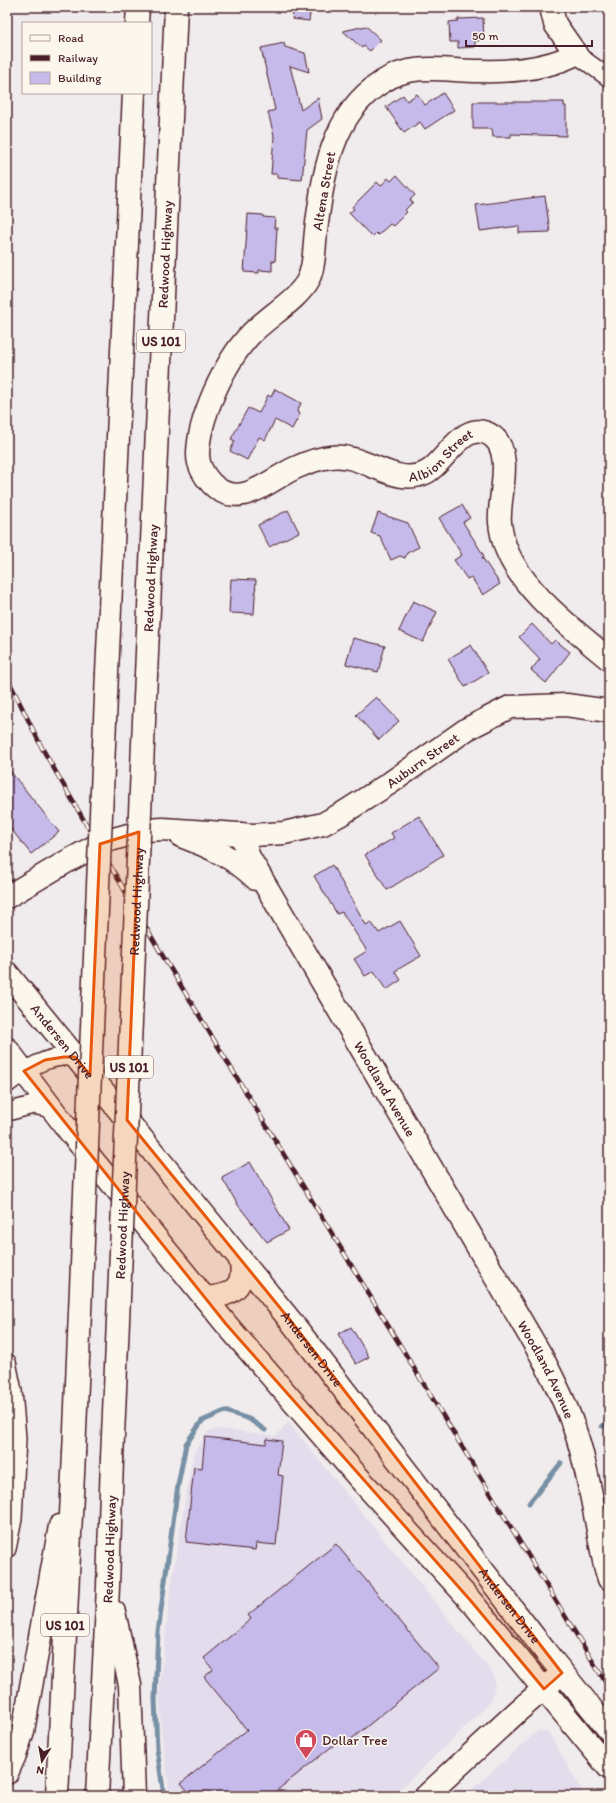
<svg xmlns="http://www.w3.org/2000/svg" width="616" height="1803" font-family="Itim,sans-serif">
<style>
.built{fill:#e3dcec}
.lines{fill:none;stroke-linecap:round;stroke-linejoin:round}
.stream{stroke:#7790a5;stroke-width:5}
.building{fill:#c6baeb;stroke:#4a1f2b}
.street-casing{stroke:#4a1f2b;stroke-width:20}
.secondary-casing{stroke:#4a1f2b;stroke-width:25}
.highway-casing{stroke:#4a1f2b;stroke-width:25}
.street{stroke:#fbf7ec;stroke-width:17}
.secondary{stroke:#fbf7ec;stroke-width:22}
.highway{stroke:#fbf7ec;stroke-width:22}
.rail-casing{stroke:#4a1f2b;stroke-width:4.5}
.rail{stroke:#fbf7ec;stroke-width:3;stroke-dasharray:9;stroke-linecap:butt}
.highway-bridge-casing{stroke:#4a1f2b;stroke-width:25;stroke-linecap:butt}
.highway-bridge{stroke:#fbf7ec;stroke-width:22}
.marked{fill:#e8590c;fill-opacity:0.2;stroke:#e8590c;stroke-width:3;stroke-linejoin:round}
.labels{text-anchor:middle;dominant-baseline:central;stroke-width:3.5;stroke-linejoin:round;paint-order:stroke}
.shield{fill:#fbf7ec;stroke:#7f6065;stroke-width:1}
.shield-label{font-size:13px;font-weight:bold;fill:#4a1f2b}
.street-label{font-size:14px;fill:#4a1f2b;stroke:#fbf7ec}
.poi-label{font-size:14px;fill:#4a1f2b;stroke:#fbf7ec;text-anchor:start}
</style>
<rect width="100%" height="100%" fill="#f0ebec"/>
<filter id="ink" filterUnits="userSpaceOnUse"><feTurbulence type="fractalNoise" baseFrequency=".025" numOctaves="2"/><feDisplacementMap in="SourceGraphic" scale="8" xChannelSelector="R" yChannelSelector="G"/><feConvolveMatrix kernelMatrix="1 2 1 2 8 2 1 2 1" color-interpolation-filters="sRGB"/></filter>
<g filter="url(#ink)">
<g class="built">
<path d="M288 1422 494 1675 495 1686 492 1698 489 1704 393 1796H170L162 1736 159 1697 169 1601 182 1517 194 1452 209 1431 221 1429 276 1436Z"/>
<path d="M538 1731 548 1732 585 1796H465Z"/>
</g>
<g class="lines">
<g class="stream">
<path d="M602 1426 609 1422"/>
<path d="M529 1503 561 1463"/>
<path d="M164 1796 157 1749 155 1699 158 1632 178 1485 186 1444 202 1421 225 1411 249 1419 265 1430"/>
</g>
</g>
<g class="building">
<path d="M294 7H311L309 21 292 19Z"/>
<path d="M483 18 484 40 475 41V47L458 48V42H450L449 22 458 21V19Z"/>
<path d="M366 26 381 40 370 51 364 46 362 48 343 31Z"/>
<path d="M284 43 285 47 305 53 309 72 290 66 301 110 318 98 322 119 307 130 302 180 277 178V174H271L274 136 268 112 275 110 261 48Z"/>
<path d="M443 93 454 110 425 129 420 122 404 133 386 107 403 95 407 101 417 94 425 105Z"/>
<path d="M473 102H564V106H566V136L511 134V137H493L492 129H473Z"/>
<path d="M397 175 415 195 410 200 413 202 405 210 407 212 393 226 390 224 378 235 376 233 372 237 349 213 354 209 352 207 377 182 381 186 388 178 391 181Z"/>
<path d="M545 196 550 232 519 233V226L480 231 476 205Z"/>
<path d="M248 214 263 215V217L275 218 274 228H277L275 262 272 261V271L259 270V273L244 272Z"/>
<path d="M275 389 301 403 297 412 300 414 292 429 275 420 265 440 259 437 247 460 230 451 235 441 231 439 248 408 259 413 268 395 271 397Z"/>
<path d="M462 505 470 518 463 522 484 556 482 557 500 584 483 595 471 577 467 579 454 560 462 555 439 518Z"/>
<path d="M288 510 299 532 269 547 258 525Z"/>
<path d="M378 513 408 523 419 547 407 553 405 558 400 556 391 560 380 536 371 533Z"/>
<path d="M231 579 256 580 254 614 229 613Z"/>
<path d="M413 601 437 612 423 642 399 631Z"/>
<path d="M532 624 551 644 555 640 570 652 546 683 531 670 540 659 519 637Z"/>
<path d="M353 638 385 646 378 672 346 664Z"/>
<path d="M471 645 488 673 465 687 448 659Z"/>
<path d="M376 697 399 721 379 740 356 715Z"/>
<path d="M7 767 59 832 31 854 7 824Z"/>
<path d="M419 816 443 855 387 890 365 855 394 838 391 833Z"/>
<path d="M332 865 366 925 371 922 379 933 400 921 421 956 395 971 401 980 386 990 374 971 365 976 354 959 367 951 342 912 337 914 314 876Z"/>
<path d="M250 1162 289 1230 267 1242 238 1205 222 1178Z"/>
<path d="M351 1327 369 1357 356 1364 338 1334Z"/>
<path d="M205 1437 266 1444 267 1439 282 1441 278 1475 283 1476 276 1545 256 1543 255 1550 186 1542 194 1467 202 1468Z"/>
<path d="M336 1544 439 1668 349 1741 345 1736 270 1796H192L181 1783 247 1730 204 1677 213 1670 204 1658 251 1619 248 1615Z"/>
</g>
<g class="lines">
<g class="street-casing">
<g id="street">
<path d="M576 54 609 78"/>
<path d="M7 1084C30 1067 46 1055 75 1057"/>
<path d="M7 1112 33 1105 52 1109"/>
<path d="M7 1362 13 1391 17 1438 13 1519 7 1549"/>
</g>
</g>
<g class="secondary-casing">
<g id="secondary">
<path id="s1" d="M551 7 555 24 576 54C546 69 512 72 479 71 445 71 412 62 382 82 331 114 323 176 316 231 314 247 315 266 308 280 298 300 265 318 249 336 225 362 198 419 198 455 198 465 204 476 211 483 238 512 269 480 295 468 306 463 319 458 331 457 364 452 395 489 427 472 446 462 464 417 492 436 513 451 500 493 500 514 499 522 501 531 503 539 515 586 573 629 609 659"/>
<path id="s2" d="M241 834 249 857 541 1355C557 1386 572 1416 581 1450 591 1488 597 1528 605 1566L609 1579"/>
<path d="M181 836C210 847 235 858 256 879"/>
<path id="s3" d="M7 897 66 862 103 842 146 830 163 829 253 835 284 833 323 824 343 813 390 783 467 729 510 707 566 705 609 711"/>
<path id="s4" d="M7 973 290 1320 545 1651 609 1730"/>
<path d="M7 1049 66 1127 226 1324 359 1478 471 1601 609 1768"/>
<path d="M205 1298C231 1296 247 1288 240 1259"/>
<path d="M426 1796 518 1711 554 1680"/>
</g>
</g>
<g class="highway-casing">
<g id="highway">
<path d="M137 23 138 7"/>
<path d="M107 673 134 93"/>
<path id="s5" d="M146 675 176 7"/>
<path d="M114 1612 130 1685 134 1796"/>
<path d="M7 1773 15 1755 23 1731 60 1526"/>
<path d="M57 1796 74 1454"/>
<path id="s6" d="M97 1796 108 1587 112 1459"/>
</g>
</g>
<use href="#street" class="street"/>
<use href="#secondary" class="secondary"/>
<use href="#highway" class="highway"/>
<g class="rail-casing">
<path id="rail" d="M7 677 42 748 161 953 609 1688"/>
</g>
<use href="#rail" class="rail"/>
<g class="highway-bridge-casing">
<g id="highway-bridge">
<path d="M74 1454 107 673"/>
<path id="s7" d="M112 1459 146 675"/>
</g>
</g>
<use href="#highway-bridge" class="highway-bridge"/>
</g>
</g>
<path class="marked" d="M139 832 127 1120 290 1320 562 1673 544 1689 471 1601 226 1324 24 1071 45 1060 64 1057H75L90 1075 100 844Z"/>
<defs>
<g id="shop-pin" transform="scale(1.15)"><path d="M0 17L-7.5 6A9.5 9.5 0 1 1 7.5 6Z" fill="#d1495b" stroke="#fbf7ec"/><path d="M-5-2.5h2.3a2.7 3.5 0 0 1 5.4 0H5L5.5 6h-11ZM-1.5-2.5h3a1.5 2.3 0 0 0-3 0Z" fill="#fff"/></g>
</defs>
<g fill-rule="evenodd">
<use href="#shop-pin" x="306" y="1740"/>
</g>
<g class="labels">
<g class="shield">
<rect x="137" y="330" width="48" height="22" rx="3"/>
<rect x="105" y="1056" width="48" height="22" rx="3"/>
<rect x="41" y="1614" width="48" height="22" rx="3"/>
</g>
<g class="shield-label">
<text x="161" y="341">US 101</text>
<text x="129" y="1067">US 101</text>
<text x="65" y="1625">US 101</text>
</g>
<g class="street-label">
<text transform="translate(324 191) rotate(-80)">Altena Street</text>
<text stroke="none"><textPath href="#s5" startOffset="421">Redwood Highway</textPath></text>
<text stroke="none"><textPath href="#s1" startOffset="969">Albion Street</textPath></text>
<text stroke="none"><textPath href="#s5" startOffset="97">Redwood Highway</textPath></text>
<text stroke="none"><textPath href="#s3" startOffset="452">Auburn Street</textPath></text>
<text stroke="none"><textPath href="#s7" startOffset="558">Redwood Highway</textPath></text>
<text stroke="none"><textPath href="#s4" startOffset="88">Andersen Drive</textPath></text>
<text stroke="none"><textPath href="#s2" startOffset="293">Woodland Avenue</textPath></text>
<text stroke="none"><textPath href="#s7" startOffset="234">Redwood Highway</textPath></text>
<text stroke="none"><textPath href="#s4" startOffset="484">Andersen Drive</textPath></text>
<text stroke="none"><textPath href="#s2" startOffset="617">Woodland Avenue</textPath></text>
<text stroke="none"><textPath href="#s6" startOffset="247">Redwood Highway</textPath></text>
<text stroke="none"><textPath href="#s4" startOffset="808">Andersen Drive</textPath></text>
</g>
<g class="poi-label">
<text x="322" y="1740">Dollar Tree</text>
</g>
</g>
<rect width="616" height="1803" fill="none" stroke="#fbf7ec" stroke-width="24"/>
<rect x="12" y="12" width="592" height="1779" fill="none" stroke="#4a1f2b" stroke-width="1.5" filter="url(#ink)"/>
<rect x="22" y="22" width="130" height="72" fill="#fbf7ec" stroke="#b4a19f"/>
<rect x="30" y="35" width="20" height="6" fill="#fbf7ec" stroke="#b4a19f"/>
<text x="58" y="42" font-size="12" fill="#4a1f2b">Road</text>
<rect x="30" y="55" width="20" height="6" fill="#4a1f2b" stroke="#b4a19f"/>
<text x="58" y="62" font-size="12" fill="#4a1f2b">Railway</text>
<rect x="30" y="72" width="20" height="12" fill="#c6baeb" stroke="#b4a19f"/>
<text x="58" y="82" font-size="12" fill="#4a1f2b">Building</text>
<g transform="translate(42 1761) rotate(191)" stroke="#fbf7ec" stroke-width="3" paint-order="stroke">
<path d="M0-3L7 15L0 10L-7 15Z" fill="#4a1f2b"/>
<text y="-6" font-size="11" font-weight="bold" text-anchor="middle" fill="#4a1f2b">N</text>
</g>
<path d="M466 40v6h126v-6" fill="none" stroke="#4a1f2b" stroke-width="2"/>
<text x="472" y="40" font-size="12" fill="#4a1f2b" stroke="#fbf7ec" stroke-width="3" paint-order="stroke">50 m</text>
</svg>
